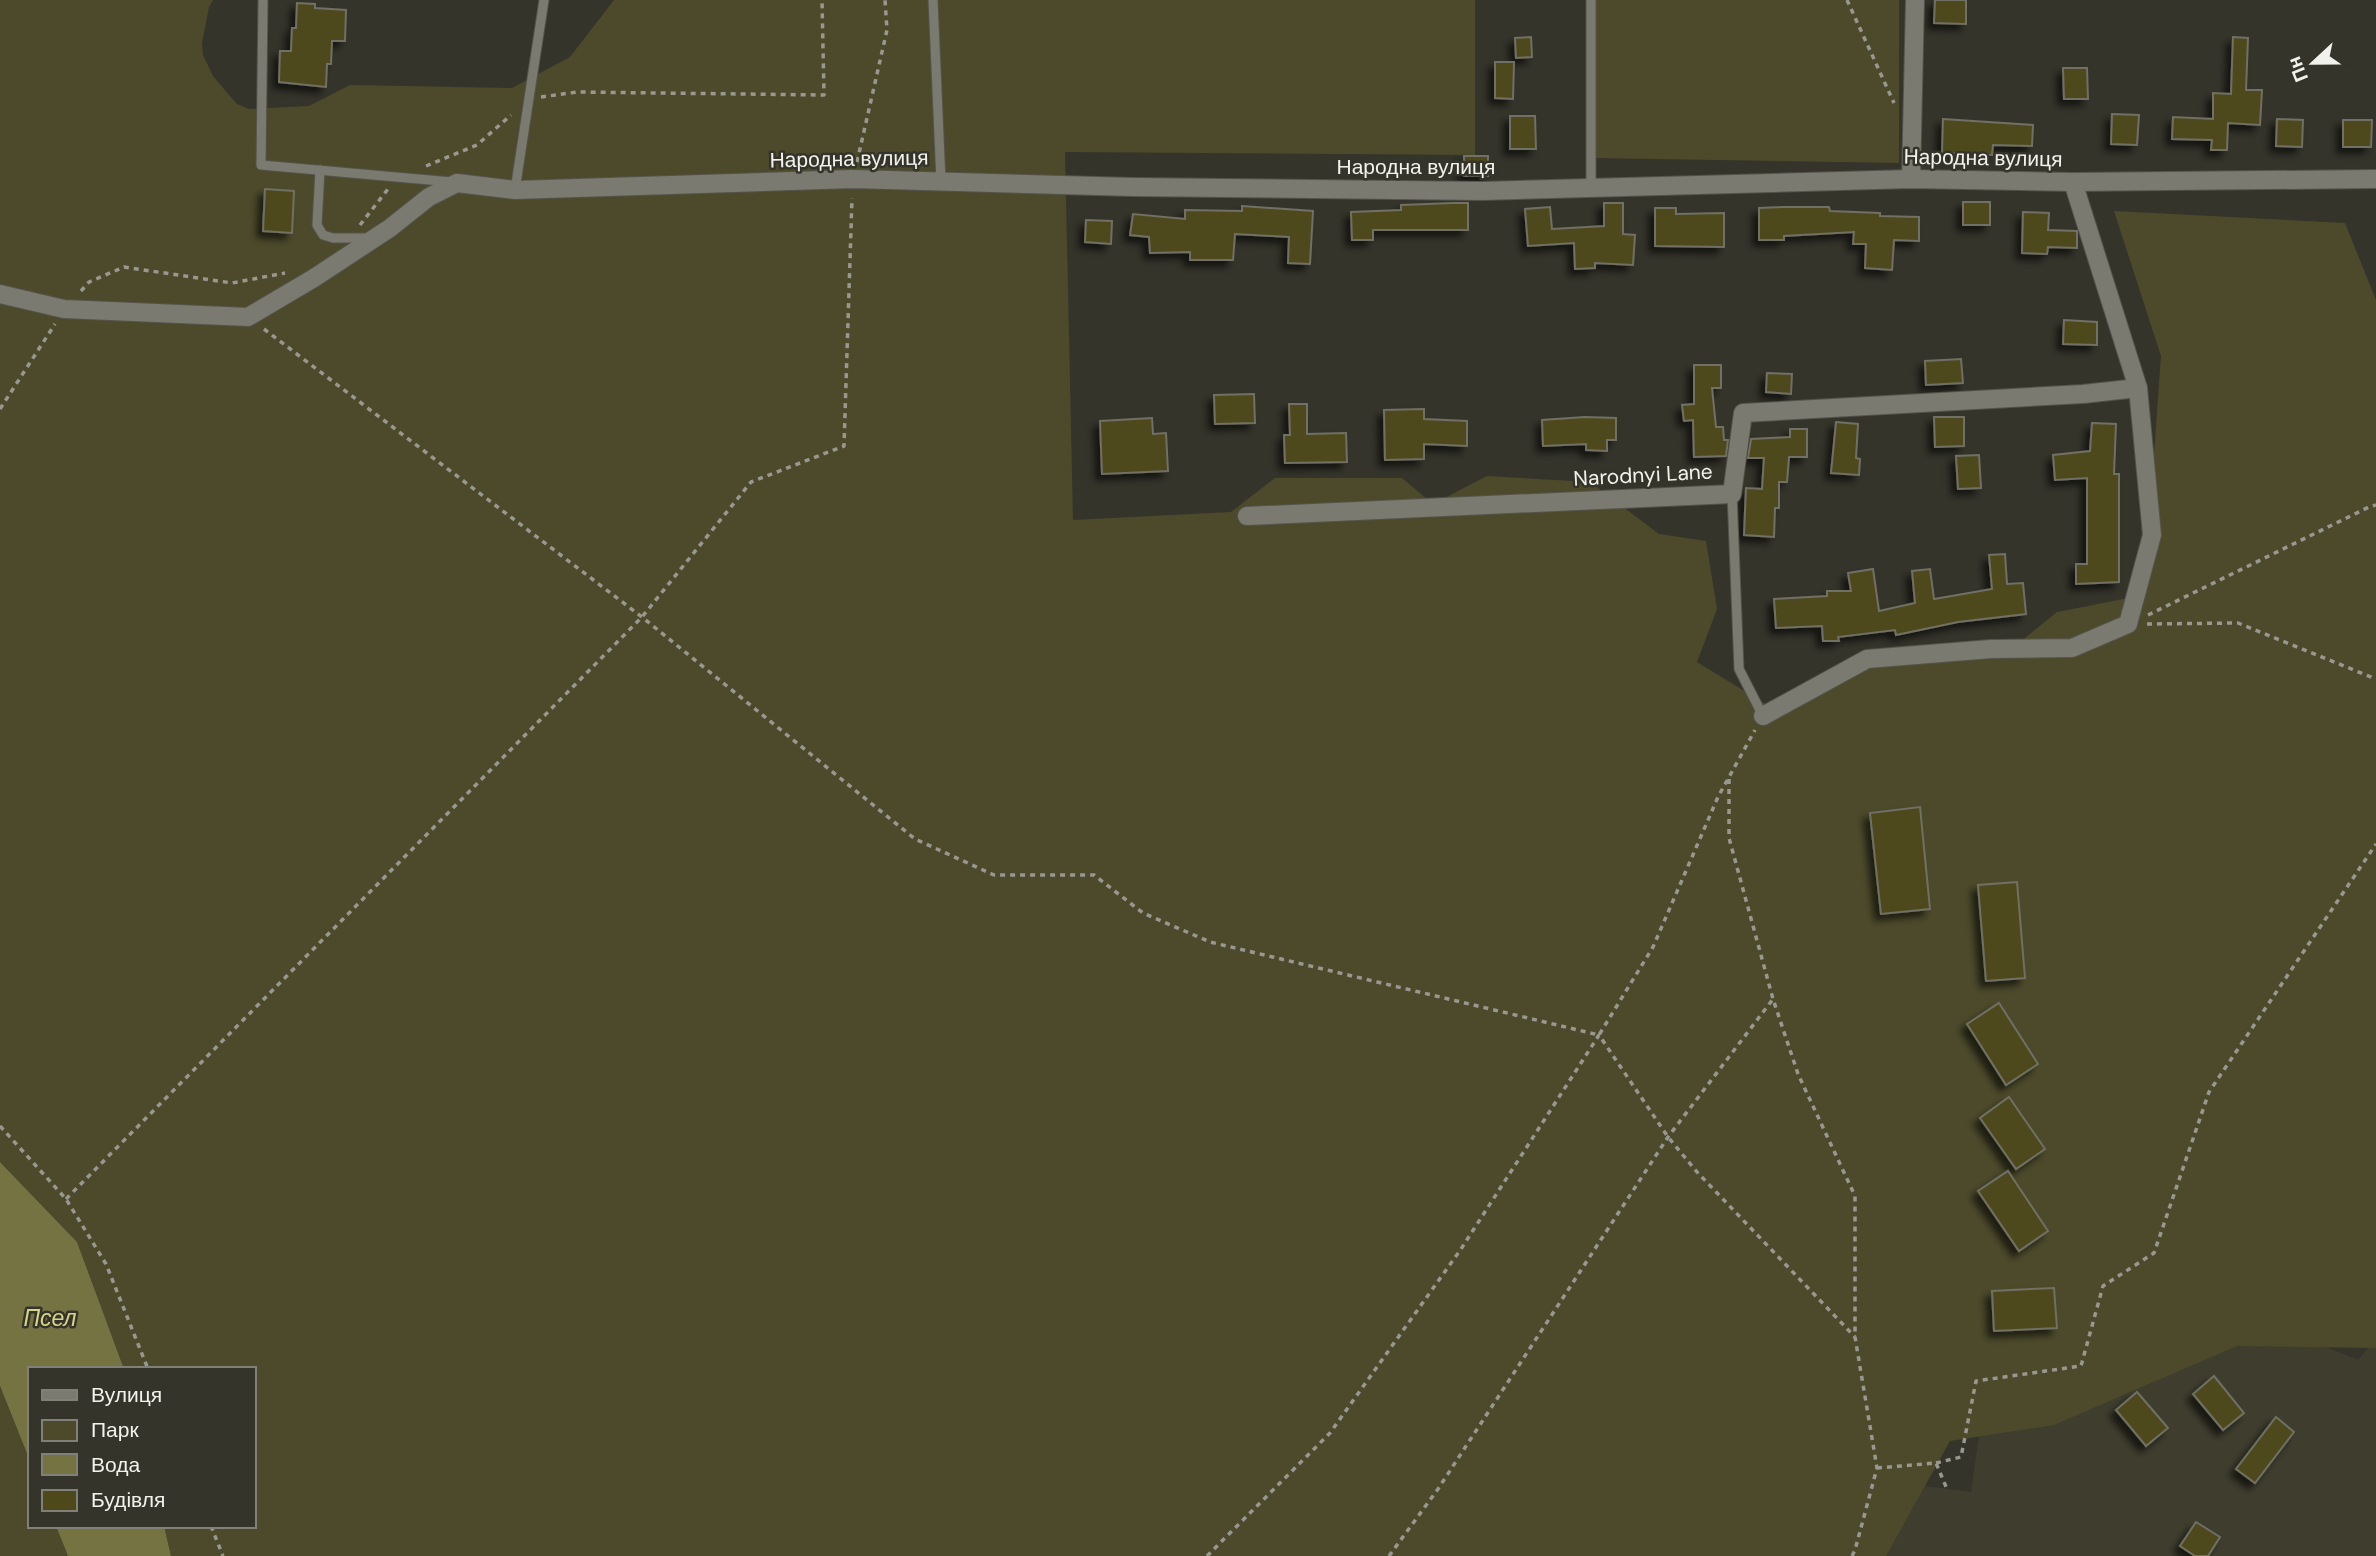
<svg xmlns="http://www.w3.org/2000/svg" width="2376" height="1556" font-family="'DM Sans',sans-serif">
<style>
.built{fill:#3e3d2e}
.green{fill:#4c4a2b}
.water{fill:#767343}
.building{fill:#4d491a;stroke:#6f6f65;stroke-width:2;filter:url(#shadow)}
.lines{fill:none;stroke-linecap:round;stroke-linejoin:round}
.lane-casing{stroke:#54544c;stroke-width:11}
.street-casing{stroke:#54544c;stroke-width:20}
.path{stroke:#989890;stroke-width:3.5;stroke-dasharray:5 5;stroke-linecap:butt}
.lane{stroke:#7a7a70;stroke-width:9}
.street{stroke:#7a7a70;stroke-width:18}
.labels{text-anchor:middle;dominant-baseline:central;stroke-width:5;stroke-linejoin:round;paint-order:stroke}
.street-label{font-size:21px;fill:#f2f2ec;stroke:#35342b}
.water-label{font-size:23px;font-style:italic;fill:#d7d387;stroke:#35342b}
</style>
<defs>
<filter id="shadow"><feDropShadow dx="-6" dy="6" stdDeviation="3.5" flood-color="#0009"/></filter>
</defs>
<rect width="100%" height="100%" fill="#35342b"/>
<path class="built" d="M2262 1321 2358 1360 2376 1339V1556H1883L1901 1483 1971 1492 1983 1408Z"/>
<g class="green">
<path d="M0 0H213L209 7 202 43 203 55 213 76 229 95 237 104 249 109 309 106 350 85 512 88 570 57 614 0H1475V155L1065 152 1073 520 1231 512 1275 478H1402L1433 504 1487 476 1590 482 1659 534 1706 541 1717 609 1697 662 1780 713 1871 665 2004 655 2057 612 2144 595 2161 356 2114 211 2345 223 2376 300V1348L2237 1346 2054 1425 1950 1441 1886 1556H171L164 1526H254V1369H124L77 1242 0 1162Z"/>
<path d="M1591 0H1899V163L1592 158Z"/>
<path d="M0 1386 30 1461V1526H56L68 1556H0Z"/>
</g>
<g class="water">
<path d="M0 1162 77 1242 124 1369H30V1461L0 1386Z"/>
<path d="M56 1526H164L171 1556H68Z"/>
</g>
<g class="building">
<path d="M1935 0H1966V24L1934 23Z"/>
<path d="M297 3 315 4V8L346 10 345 41H332L331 64H327L326 87 279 82 280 51H291L292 28H296Z"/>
<path d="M1531 37 1532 57 1516 58 1515 38Z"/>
<path d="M2233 37 2248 38 2246 90H2262L2260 125 2228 123 2227 150H2211L2212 140 2172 139 2173 117 2213 119V93L2231 94Z"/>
<path d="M1495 62H1514L1513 99 1495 98Z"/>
<path d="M2063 68H2087L2088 99H2064Z"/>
<path d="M2112 114 2139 115 2137 145 2111 144Z"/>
<path d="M1510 116H1535L1536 149H1510Z"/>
<path d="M1943 119 2033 125 2032 146 1993 145 1992 155 1942 153Z"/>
<path d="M2277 119 2303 120 2302 147 2276 146Z"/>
<path d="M2343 120H2372L2371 147H2343Z"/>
<rect x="1464" y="156" width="24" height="20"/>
<path d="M265 189 294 191 292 233 263 231Z"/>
<rect x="1963" y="202" width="27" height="23"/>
<path d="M1453 203H1468V230H1373V240H1352L1351 212 1401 210V205Z"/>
<path d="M1604 203H1623V234L1635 235 1633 265 1595 263V268L1575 269 1574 243 1528 246 1525 209 1550 207 1552 229 1604 226Z"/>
<path d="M1242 206 1313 211 1310 264 1288 263 1289 237 1235 234 1233 260H1190V252L1150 253 1149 237 1130 235 1133 214 1185 219V210L1242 211Z"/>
<path d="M1783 207H1829L1830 211 1880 213V216L1919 217V241L1894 240 1892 270 1865 268 1866 244H1853L1854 232 1784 236V240H1759V208Z"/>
<path d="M1655 208H1676V214L1724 213V247L1655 246Z"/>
<path d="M2023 212 2049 213 2048 230 2077 231V248L2048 247 2047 254 2022 253Z"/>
<path d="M1086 220 1112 221 1111 244 1085 242Z"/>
<path d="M2064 320 2097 322V345L2063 344Z"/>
<path d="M1961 359 1963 383 1926 385 1925 361Z"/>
<path d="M1694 365H1721V388H1712L1716 427H1723L1724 440H1728L1726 456 1694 457 1693 420 1684 421 1682 405 1694 404Z"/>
<path d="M1767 373 1792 374 1791 394 1766 392Z"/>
<path d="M1254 394 1255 423 1215 424 1214 395Z"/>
<path d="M1289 404H1307V434L1346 433 1347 462 1285 463 1284 435H1290Z"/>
<path d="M1424 409V419L1467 421V446L1424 444V459L1385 460 1384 410Z"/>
<path d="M1585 417 1616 418V440H1607V451L1586 450V444L1543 446 1542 420Z"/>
<path d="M1934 417H1964V446L1935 447Z"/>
<path d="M1152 418 1153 434 1166 433 1168 471 1102 474 1100 421Z"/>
<path d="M1836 422 1858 424 1856 458 1860 459 1859 475 1831 473Z"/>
<path d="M2092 423 2116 424 2114 474H2119V582L2076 584V564H2087V478L2055 480 2053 455 2090 451Z"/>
<path d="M1790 429H1807V457H1789L1787 482H1779V508H1775L1774 537 1744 535 1746 488 1762 489 1764 458H1748L1751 439 1790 437Z"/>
<path d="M1979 455 1981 488 1958 489 1956 456Z"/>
<path d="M2005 554 2007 584 2023 583 2026 614 1958 622 1896 635 1895 630 1838 637 1839 641H1823L1822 626 1776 628 1774 599 1827 596V591H1851L1848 573 1873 569 1879 611 1915 603 1912 571 1930 569 1934 599 1992 589 1989 555Z"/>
<path d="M1920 807 1930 909 1881 914 1870 813Z"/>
<path d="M2017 882 2025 978 1986 981 1978 885Z"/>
<path d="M1999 1003 2038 1064 2006 1085 1967 1024Z"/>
<path d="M2009 1097 2045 1149 2016 1169 1980 1118Z"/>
<path d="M2008 1171 2048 1231 2019 1251 1978 1191Z"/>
<path d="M2054 1288 2057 1328 1994 1331 1992 1291Z"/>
<path d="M2214 1376 2244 1413 2223 1430 2193 1394Z"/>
<path d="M2137 1392 2168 1428 2146 1446 2116 1410Z"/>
<path d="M2276 1417 2294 1432 2255 1483 2236 1469Z"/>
<path d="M2196 1522 2220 1537 2208 1556H2195L2180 1546Z"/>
</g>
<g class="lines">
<g class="lane-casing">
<g id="lane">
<path d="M263 0 261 165 452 182"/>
<path d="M933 0 941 181"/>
<path d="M1591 0V188"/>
<path d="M320 170 317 225 323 235 333 238H368"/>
<path d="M515 190 544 0"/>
<path d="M1732 494 1739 669 1763 716"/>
</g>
</g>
<g class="street-casing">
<g id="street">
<path d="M1911 179 1915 0"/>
<path d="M0 294 64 309 248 317 314 278 390 228 429 197 457 183 515 190 853 179 1133 187 1482 191 1911 179 2073 182 2376 179"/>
<path d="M1247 516 1732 494 1743 413 2083 394 2138 388"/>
<path d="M1763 716 1867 659 1991 649 2072 648 2128 624 2152 535 2138 388 2073 182"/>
</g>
</g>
<g class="path">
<path d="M1847 0 1894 103"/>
<path d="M541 97 577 92 824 95 822 0"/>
<path d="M857 162 887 30 885 0"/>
<path d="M426 166 477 145 511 115"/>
<path d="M360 225 388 189"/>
<path d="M81 291 89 282 124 267 232 283 285 273"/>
<path d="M264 329 642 617 915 839 994 875H1094L1143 913 1210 942 1599 1035 1653 947 1718 797 1755 730"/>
<path d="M0 409 55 324"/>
<path d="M2148 615 2369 507 2376 505"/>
<path d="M2147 624 2238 623 2376 679"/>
<path d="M1729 779V838L1773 999 1798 1074 1855 1196V1337L1877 1468 1855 1550 1852 1556"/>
<path d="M0 1126 66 1199 106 1264 148 1369"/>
<path d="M66 1199 642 617 751 482 844 446 852 198"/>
<path d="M1936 1463 1961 1457 1976 1381 2081 1366 2103 1286 2154 1253 2209 1092 2376 844"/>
<path d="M1877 1468 1936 1463 1947 1489"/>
<path d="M211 1526 223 1556"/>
<path d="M1207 1556 1330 1433 1461 1249 1599 1035 1668 1137 1697 1172 1855 1337"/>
<path d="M1389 1556 1438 1489 1668 1137 1773 999"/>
</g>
<use href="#lane" class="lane"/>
<use href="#street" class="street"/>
</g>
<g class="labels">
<g class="street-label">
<text transform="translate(1983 158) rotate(1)">Народна вулиця</text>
<text transform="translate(849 159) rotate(-1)">Народна вулиця</text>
<text x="1416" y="167">Народна вулиця</text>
<text transform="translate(1643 475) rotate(-3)">Narodnyi Lane</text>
</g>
<g class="water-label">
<text x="50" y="1318">Псел</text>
</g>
</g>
<rect x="28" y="1367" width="228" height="161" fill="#35342b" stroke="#818078" stroke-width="2"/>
<rect x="42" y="1390" width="35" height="10" fill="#7a7a70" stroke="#818078" stroke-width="2"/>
<text x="91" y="1402" font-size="21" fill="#f2f2ec">Вулиця</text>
<rect x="42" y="1420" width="35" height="21" fill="#4c4a2b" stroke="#818078" stroke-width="2"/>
<text x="91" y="1437" font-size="21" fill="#f2f2ec">Парк</text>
<rect x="42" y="1454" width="35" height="21" fill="#767343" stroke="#818078" stroke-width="2"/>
<text x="91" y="1472" font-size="21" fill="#f2f2ec">Вода</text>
<rect x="42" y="1490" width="35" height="21" fill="#4d491a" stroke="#818078" stroke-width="2"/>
<text x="91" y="1507" font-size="21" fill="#f2f2ec">Будівля</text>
<g transform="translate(2313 63) rotate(248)" stroke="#35342b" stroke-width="5" paint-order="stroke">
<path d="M0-5L12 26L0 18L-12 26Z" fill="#f2f2ec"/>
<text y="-10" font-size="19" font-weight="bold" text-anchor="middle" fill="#f2f2ec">Пн</text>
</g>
</svg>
